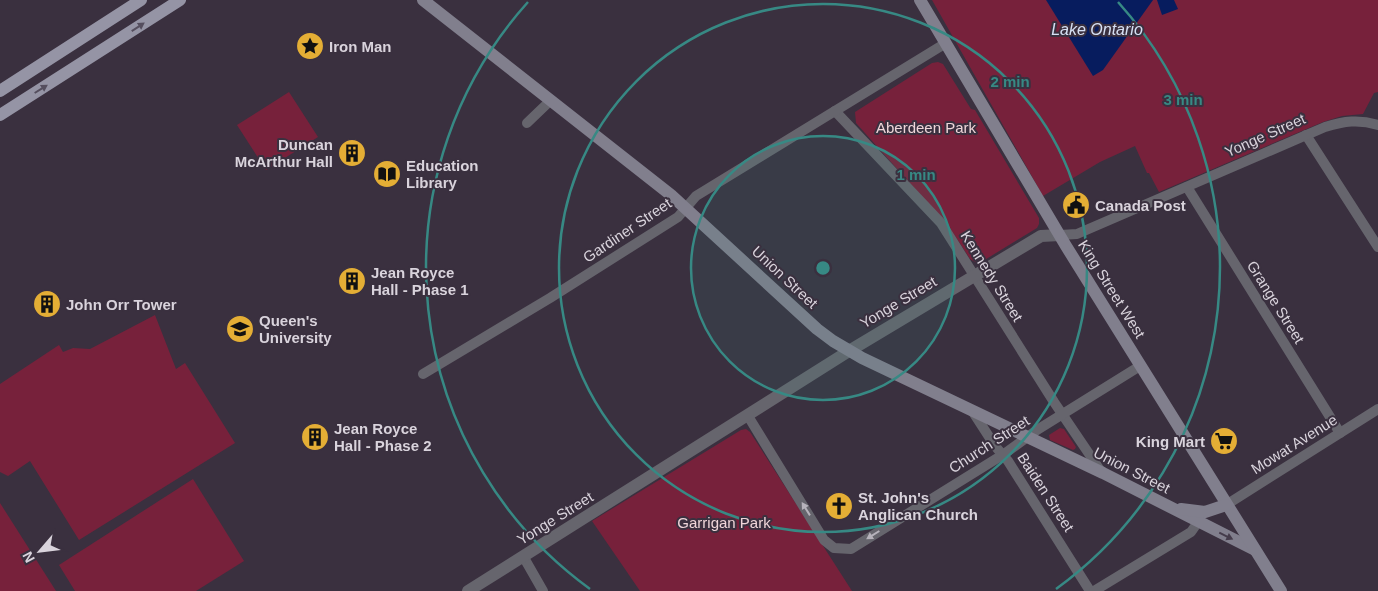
<svg xmlns="http://www.w3.org/2000/svg" width="1378" height="591" font-family="Helvetica,sans-serif">
<style>
.green{fill:#77213b}
.water{fill:#071c5e}
.lines{fill:none;stroke-linecap:round;stroke-linejoin:round}
.minor{stroke:#66656d;stroke-width:10}
.tertiary{stroke:#66656d;stroke-width:12}
.secondary{stroke:#817f8d;stroke-width:12}
.primary{stroke:#9594a5;stroke-width:12}
.oneway{fill:#554e5e}
.oneway2{fill:#b6b2bb}
.oneway3{fill:#453c4b}
.ring{fill:none;stroke:#378984;stroke-width:2.5}
.labels{text-anchor:middle;dominant-baseline:central;stroke-width:4;stroke-linejoin:round;paint-order:stroke}
.poi-label{font-size:15px;font-weight:bold;fill:#d9d3dc;stroke:#3a303f;text-anchor:start}
.park-label{font-size:15px;fill:#efd5d9;stroke:#3a303f}
.street-label{font-size:15px;fill:#d9d3dc;stroke:#3a303f}
.water-label{font-size:16px;font-style:italic;fill:#d6e0f4;stroke:#3a303f}
.centre{fill:#378984;stroke:#3a303f;stroke-width:2.5}
.ring-label{font-size:15px;text-anchor:middle;font-weight:bold;fill:#378984;stroke:#3a303f;stroke-width:4;stroke-linejoin:round;paint-order:stroke}
</style>
<rect width="100%" height="100%" fill="#3a303f"/>
<g class="green">
<path d="M932 0H1378V92L1374 93 1363 114 1342 116 1323 122 1159 192 1149 173H1147L1135 146 1100 162 1043 196Z"/>
<path d="M938 62 943 64 971 109 975 110 1039 218V224L1037 228 978 264 970 259 950 228 856 123 855 112 932 63Z"/>
<path d="M289 92 318 137 266 170 237 125Z"/>
<path d="M155 315 176 369 185 363 235 443 79 540 30 461 8 476 0 472V384L59 345 63 352 73 348 90 349Z"/>
<path d="M1060 428 1064 429 1076 447 1075 449 1073 450 1050 440 1049 435Z"/>
<path d="M746 429 750 432 852 591H640L592 521 741 430Z"/>
<path d="M193 479 244 561 196 591H75L59 565Z"/>
<path d="M0 503 56 591H0Z"/>
</g>
<g class="water">
<path d="M1046 0H1153L1103 70 1093 76Z"/>
<path d="M1157 0H1174L1178 9 1162 15Z"/>
</g>
<g class="lines">
<g class="minor">
<path d="M835 111 941 223 1054 402 1102 473"/>
<path d="M527 123 551 100"/>
<path d="M1306 135 1378 247"/>
<path d="M1187 187 1340 433"/>
<path d="M1060 235 1077 234 1325 127C1344 121 1359 119 1378 125"/>
<path d="M423 374 550 298 678 217 696 196 946 43"/>
<path d="M973 412 995 446 1008 461 1090 591"/>
<path d="M748 416 824 540 834 548 851 549 1004 454 1037 430 1140 366"/>
<path d="M1226 505 1378 409"/>
<path d="M523 556 543 591"/>
<path d="M1094 591 1191 532 1198 522"/>
</g>
<path class="tertiary" d="M468 591 849 351 1041 236 1060 235"/>
<g class="secondary">
<path d="M423 0 671 195 817 329 833 341 862 358 1103 473 1255 550"/>
<path d="M920 0 1066 246 1281 591"/>
<path d="M1181 509 1205 512 1226 505"/>
</g>
<g class="primary">
<path d="M0 91 141 0"/>
<path d="M0 115 180 0"/>
</g>
</g>
<defs><path id="oneway-solid" d="M-6-.8H1V-3.2L6.5 0L1 3.2V.8H-6Z" transform="scale(1.25)"/></defs>
<g class="oneway">
<use href="#oneway-solid" transform="translate(138 27) rotate(-33)"/>
<use href="#oneway-solid" transform="translate(41 89) rotate(-32)"/>
</g>
<g class="oneway2">
<use href="#oneway-solid" transform="translate(806 509) rotate(-122)"/>
<use href="#oneway-solid" transform="translate(873 535) rotate(148)"/>
</g>
<use class="oneway3" href="#oneway-solid" transform="translate(1226 536) rotate(26)"/>
<circle cx="823" cy="268" r="132" fill="#378984" fill-opacity=".12"/>
<g class="ring">
<circle cx="823" cy="268" r="132"/>
<circle cx="823" cy="268" r="264"/>
<path d="M590 589A397 397 0 0 1 528 2M1118 2A397 397 0 0 1 1056 589"/>
</g>
<defs>
<g id="sight-disc" transform="scale(1.4375)"><circle r="9.5" fill="#e4ae35" stroke="#3a303f"/><path d="M0-6L1.8-2.2L6-1.7L2.9 1.2L3.7 5.4L0 3.3L-3.7 5.4L-2.9 1.2L-6-1.7L-1.8-2.2Z" fill="#111"/></g>
<g id="building-disc" transform="scale(1.4375)"><circle r="9.5" fill="#e4ae35" stroke="#3a303f"/><path d="M-4-6H4V6H1V3H-1V6H-4ZM-2.5-4.3h1.7v1.8h-1.7ZM.8-4.3h1.7v1.8H.8ZM-2.5-1h1.7V.8h-1.7ZM.8-1h1.7V.8H.8Z" fill="#111"/></g>
<g id="library-disc" transform="scale(1.4375)"><circle r="9.5" fill="#e4ae35" stroke="#3a303f"/><path d="M-6-4Q-3-5.5-.7-3.5V5Q-3 3-6 4ZM6-4Q3-5.5 .7-3.5V5Q3 3 6 4Z" fill="#111"/></g>
<g id="civic-disc" transform="scale(1.4375)"><circle r="9.5" fill="#e4ae35" stroke="#3a303f"/><path d="M-.6-6.5H3V-4.5H.6V-3L4-1V1h2V6H-6V1h2V-1L-.6-3ZM-1.2 2.5V6h2.4V2.5Z" fill="#111"/></g>
<g id="university-disc" transform="scale(1.4375)"><circle r="9.5" fill="#e4ae35" stroke="#3a303f"/><path d="M0-5L7-2L0 1L-7-2ZM-4 1L0 2.5L4 1V4Q0 6-4 4Z" fill="#111"/></g>
<g id="supermarket-disc" transform="scale(1.4375)"><circle r="9.5" fill="#e4ae35" stroke="#3a303f"/><path d="M-6-5.5h2.5l.6 2H6L4.5 2H-2.5L-4.4-4H-6ZM-1.5 3.2a1.3 1.3 0 1 0 .1 0ZM3 3.2a1.3 1.3 0 1 0 .1 0Z" fill="#111"/></g>
<g id="church-disc" transform="scale(1.4375)"><circle r="9.5" fill="#e4ae35" stroke="#3a303f"/><path d="M-1.2-6h2.4v3.5h3.3v2.4h-3.3V6h-2.4V-.1h-3.3v-2.4h3.3Z" fill="#111"/></g>
</defs>
<g fill-rule="evenodd">
<use href="#sight-disc" x="310" y="46"/>
<use href="#building-disc" x="352" y="153"/>
<use href="#library-disc" x="387" y="174"/>
<use href="#civic-disc" x="1076" y="205"/>
<use href="#building-disc" x="352" y="281"/>
<use href="#building-disc" x="47" y="304"/>
<use href="#university-disc" x="240" y="329"/>
<use href="#building-disc" x="315" y="437"/>
<use href="#supermarket-disc" x="1224" y="441"/>
<use href="#church-disc" x="839" y="506"/>
</g>
<g class="labels">
<g class="poi-label">
<text x="329" y="46">Iron Man</text>
<text x="333" y="144" text-anchor="end">Duncan<tspan x="333" dy="17">McArthur Hall</tspan></text>
<text x="406" y="165">Education<tspan x="406" dy="17">Library</tspan></text>
<text x="1095" y="205">Canada Post</text>
<text x="371" y="272">Jean Royce<tspan x="371" dy="17">Hall - Phase 1</tspan></text>
<text x="66" y="304">John Orr Tower</text>
<text x="259" y="320">Queen's<tspan x="259" dy="17">University</tspan></text>
<text x="334" y="428">Jean Royce<tspan x="334" dy="17">Hall - Phase 2</tspan></text>
<text x="1205" y="441" text-anchor="end">King Mart</text>
<text x="858" y="497">St. John's<tspan x="858" dy="17">Anglican Church</tspan></text>
</g>
<g class="park-label">
<text x="926" y="127">Aberdeen Park</text>
<text x="724" y="522">Garrigan Park</text>
</g>
<g class="street-label">
<text transform="translate(1265 135) rotate(-24)">Yonge Street</text>
<text transform="translate(627 230) rotate(-34)">Gardiner Street</text>
<text transform="translate(992 276) rotate(58)">Kennedy Street</text>
<text transform="translate(785 277) rotate(43)">Union Street</text>
<text transform="translate(1112 289) rotate(58)">King Street West</text>
<text transform="translate(898 302) rotate(-31)">Yonge Street</text>
<text transform="translate(1276 302) rotate(58)">Grange Street</text>
<text transform="translate(989 444) rotate(-33)">Church Street</text>
<text transform="translate(1294 444) rotate(-32)">Mowat Avenue</text>
<text transform="translate(1132 470) rotate(27)">Union Street</text>
<text transform="translate(1046 492) rotate(57)">Baiden Street</text>
<text transform="translate(555 518) rotate(-32)">Yonge Street</text>
</g>
<g class="water-label">
<text x="1097" y="29">Lake Ontario</text>
</g>
</g>
<circle cx="823" cy="268" r="8" class="centre"/>
<g class="ring-label">
<text x="1010" y="87">2 min</text>
<text x="1183" y="105">3 min</text>
<text x="916" y="180">1 min</text>
</g>
<g transform="translate(40 551) rotate(242)" stroke="#3a303f" stroke-width="4" paint-order="stroke">
<path d="M0-4L9 19L0 12L-9 19Z" fill="#d9d3dc"/>
<text y="-8" font-size="14" font-weight="bold" text-anchor="middle" fill="#d9d3dc">N</text>
</g>
</svg>
